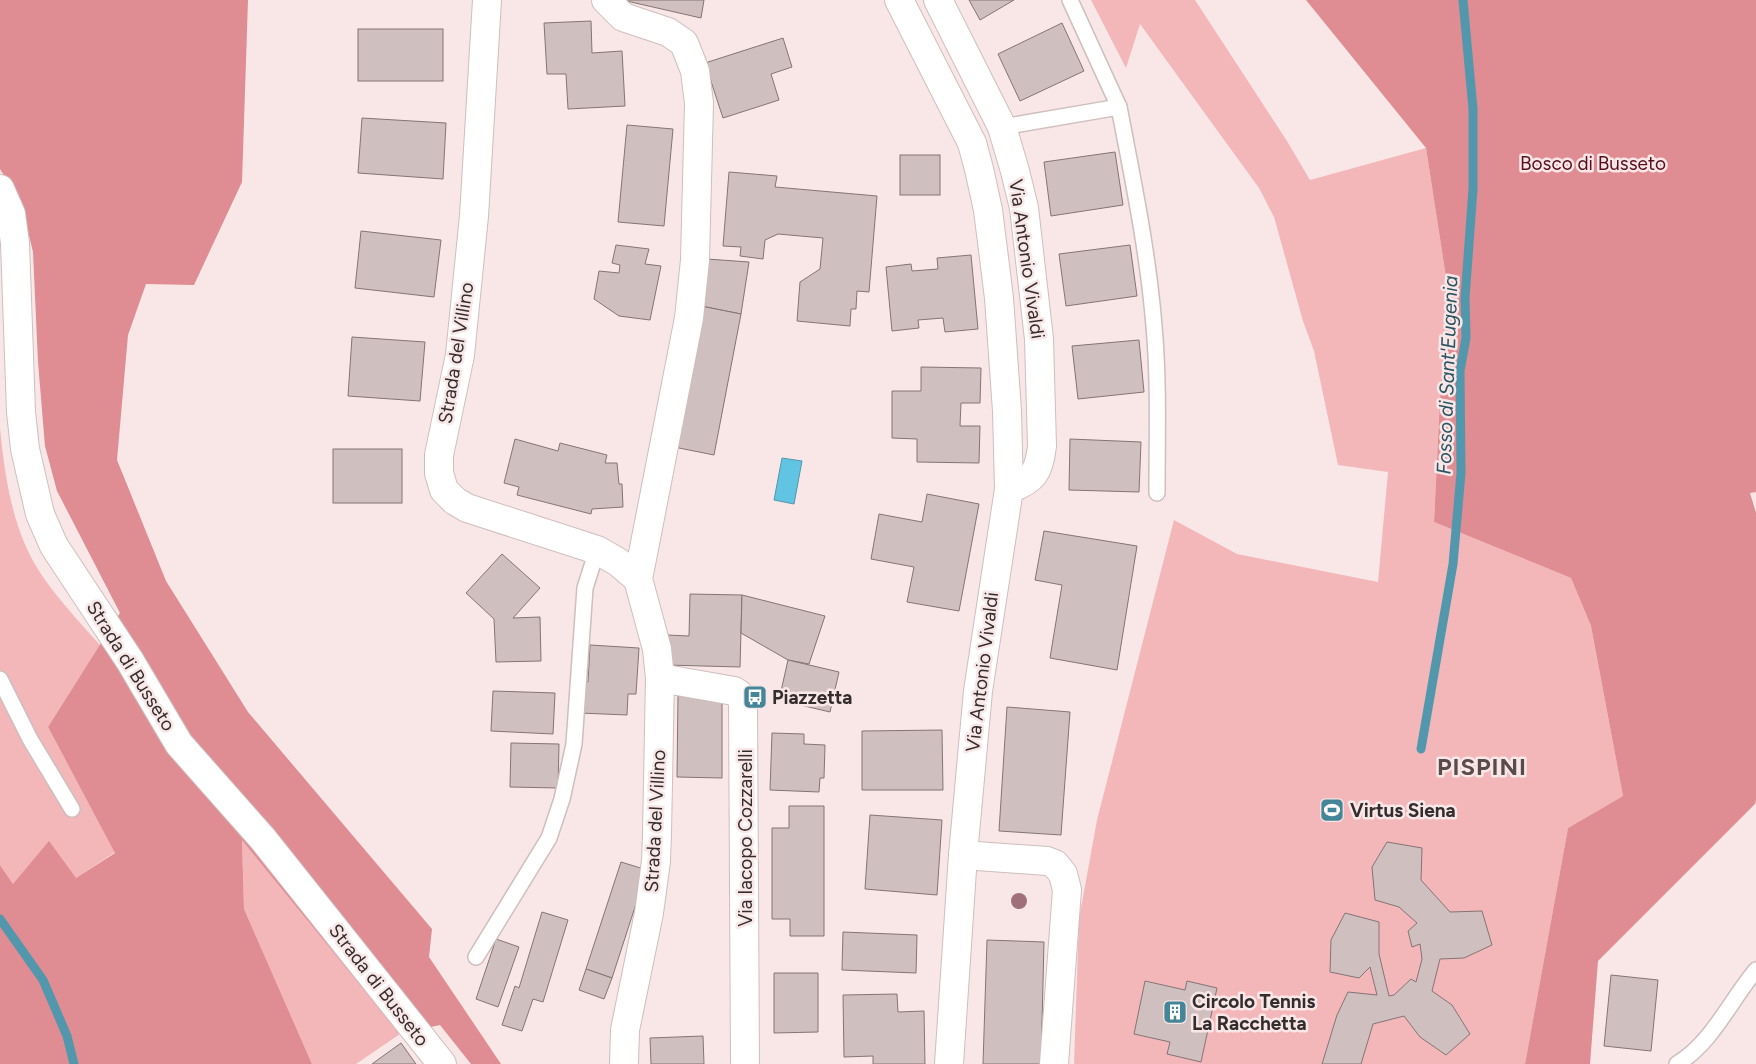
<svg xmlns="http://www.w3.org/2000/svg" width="1756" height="1064" font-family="Figtree,sans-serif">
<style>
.green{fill:#f3b7ba}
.forest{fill:#df8c92}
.water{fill:#61c4e2;stroke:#5397ac}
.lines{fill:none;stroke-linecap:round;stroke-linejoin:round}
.stream{stroke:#5397ac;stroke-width:9}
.building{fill:#d0bfbf;stroke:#847475}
.lane-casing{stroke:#cfbebe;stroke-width:18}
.street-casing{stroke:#cfbebe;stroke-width:30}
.lane{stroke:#fff;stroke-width:15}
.street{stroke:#fff;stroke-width:28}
.tree{fill:#a07078}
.labels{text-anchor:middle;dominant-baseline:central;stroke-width:5;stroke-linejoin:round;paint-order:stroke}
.park-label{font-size:19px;fill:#580e1d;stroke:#f9e7e8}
.street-label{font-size:19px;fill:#332d2d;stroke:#f9e7e8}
.poi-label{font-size:19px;font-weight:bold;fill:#332d2d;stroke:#f9e7e8;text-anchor:start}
.water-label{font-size:20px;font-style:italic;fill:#295461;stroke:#f9e7e8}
.district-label{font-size:24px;font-weight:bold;letter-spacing:1px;fill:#594a4b;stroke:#f9e7e8}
</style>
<rect width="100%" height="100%" fill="#f9e7e8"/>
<g class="green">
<path d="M1091 0H1195L1287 141 1310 180 1426 148 1446 277 1434 522 1571 578 1591 626 1623 796 1568 828 1525 1064H1074L1079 919 1097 820 1174 520 1237 554 1378 582 1388 472 1338 465 1314 351 1303 321 1274 217 1259 188 1140 24 1126 68Z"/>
<path d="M0 428C5 479 13 534 43 577 60 601 80 623 100 645L48 727 115 852 76 878 13 884 0 865Z"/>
<path d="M242 839 400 1034 356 1064H312L244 909Z"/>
</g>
<g class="forest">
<path d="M0 0H248L242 182 194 285 146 284 128 335 117 460 166 581 248 712 432 929 429 957 501 1064H471L440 1025 400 1034 242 840 244 909 312 1064H0V865L13 884 49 841 76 878 115 853 48 727 120 613 57 491 45 446 38 362 33 252 21 203 0 169Z"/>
<path d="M1306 0H1756V492L1750 493 1756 513V800L1755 804 1598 961 1590 1064H1525L1568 828 1623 796 1591 626 1571 578 1434 522 1446 277 1426 148Z"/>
</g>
<path class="water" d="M782 458 802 461 794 504 774 500Z"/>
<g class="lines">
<g class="stream">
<path d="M1421 749 1453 564 1461 473 1460 371 1466 338 1465 298 1473 189V109L1463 0"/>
<path d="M0 919 43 980 67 1036 74 1064"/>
</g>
</g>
<g class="building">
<path d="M622 0H704L701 18Z"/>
<path d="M969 0H1014L980 20Z"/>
<path d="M591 21 592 53 622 51 625 106 568 109 566 74H547L544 23Z"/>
<path d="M1062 23 1084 71 1020 101 998 54Z"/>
<rect x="358" y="29" width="85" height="52"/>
<path d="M783 38 792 67 771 74 779 100 723 118 705 63Z"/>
<path d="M362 118 446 123 443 179 358 173Z"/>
<path d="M627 125 673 129 664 226 618 222Z"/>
<path d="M1115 152 1123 205 1051 216 1044 162Z"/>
<rect x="900" y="155" width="40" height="40"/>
<path d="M729 172 777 176 775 187 877 196 869 292 857 291 856 309H851L850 326 797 321 800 282 820 269 823 238 778 234 765 240 763 259 740 256 741 247 723 246Z"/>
<path d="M361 231 441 240 434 297 355 288Z"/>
<path d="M616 245 649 249 645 264 661 266 650 320 619 316 594 299 599 271 619 273 620 265 612 263Z"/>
<path d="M1130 245 1137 296 1066 306 1059 254Z"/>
<path d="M971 255 978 329 945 332 943 318 918 320 919 328 892 331 886 267 911 264 912 271 938 269 937 258Z"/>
<path d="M707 259 749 262 741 314 701 306Z"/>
<path d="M701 306 741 314 714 455 674 447Z"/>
<path d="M352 337 425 342 420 401 348 396Z"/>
<path d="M1139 340 1144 392 1078 399 1072 346Z"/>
<path d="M921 367 981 368 980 403H961L960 426H980L979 463 917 462V439L892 438V391H921Z"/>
<path d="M515 439 558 451 560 443 607 455 605 463H617L619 484H622L623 507 592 509 591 514 517 495 519 487 504 483Z"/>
<path d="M1070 439 1141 442 1139 492 1069 490Z"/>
<rect x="333" y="449" width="69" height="54"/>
<path d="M927 494 979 504 959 611 907 602 914 567 871 559 879 514 922 522Z"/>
<path d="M1044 531 1137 546 1117 670 1050 658 1062 585 1035 580Z"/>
<path d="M502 554 540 588 513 618 540 617 541 661 496 662 494 619 466 593Z"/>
<path d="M690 594 742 595 740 667 666 665 667 635 689 636Z"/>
<path d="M742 595 825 616 809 664 788 660 741 633Z"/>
<path d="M590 645 639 648 636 694H628L627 715 580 713 582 682H588Z"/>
<path d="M788 660 839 672 830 712 779 700Z"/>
<path d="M493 691 555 693 553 734 491 731Z"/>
<path d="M678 695 722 696V778L677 777Z"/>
<path d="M1007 707 1070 712 1061 835 999 831Z"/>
<path d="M942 730 943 790H862V731Z"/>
<path d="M772 733 804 734V744L825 745 824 778H820L819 792 770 790Z"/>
<path d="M511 743 559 744 558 788 510 787Z"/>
<path d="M789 806H824V936H790V919H772V828H789Z"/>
<path d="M870 815 942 820 937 895 865 889Z"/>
<path d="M1387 842 1422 848 1421 880 1450 912 1482 911 1492 945 1464 958 1440 959 1432 991 1452 1005 1470 1034 1446 1055 1420 1037 1404 1016 1373 1024 1361 1064H1322L1337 1015 1348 992 1377 995 1370 967 1359 978 1330 972 1331 940 1345 913 1379 922V954L1389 996 1394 995 1411 979 1416 982 1422 959 1420 944 1412 947 1408 931 1417 923 1399 907 1375 900 1372 867Z"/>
<path d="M621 862 647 870 612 978 586 969Z"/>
<path d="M542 912 568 920 543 1002 533 999 522 1031 502 1025 515 986 519 988Z"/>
<path d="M843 932 917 935 916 973 842 970Z"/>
<path d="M496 939 519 947 498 1007 476 999Z"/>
<path d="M987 940 1044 942 1041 1064H983Z"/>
<path d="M586 969 612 978 604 999 579 990Z"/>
<path d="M774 973H818V1032L774 1033Z"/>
<path d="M1611 975 1658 980 1651 1051 1604 1046Z"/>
<path d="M1145 981 1185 990 1187 981 1217 988 1201 1062 1167 1054 1170 1042 1134 1034Z"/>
<path d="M897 994 898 1012 924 1011 925 1064H873V1056L844 1057 843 995Z"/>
<path d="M703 1036 704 1064H651L650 1038Z"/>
<path d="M401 1043 416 1064H372Z"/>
</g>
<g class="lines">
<g class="lane-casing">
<g id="lane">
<path d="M1070 0 1119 107"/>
<path d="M1002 127 1119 107C1133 180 1148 252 1154 326 1159 381 1157 437 1157 493"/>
<path d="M0 679 30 739 72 809"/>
<path d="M476 957 549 838 562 799 574 744 585 588 597 550"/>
<path d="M1677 1064C1712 1043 1730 1001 1756 970"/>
</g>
</g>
<g class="street-casing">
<g id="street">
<path d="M487 0 474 216 460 355 439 455V473L444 490 455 501 467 508 597 550 618 562 638 579"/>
<path d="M606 0 623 17 668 32 684 43 695 71 699 103 695 260 689 318 638 579 657 649 660 678 657 834 656 861 649 913 625 1030 624 1064"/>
<path d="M899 0 972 143 979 169 988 210 999 298 1007 411 1009 489 978 691 963 855 949 1064"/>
<path d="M938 0 1002 127 1015 171 1024 208 1039 339 1042 446C1039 472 1034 480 1009 489"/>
<path d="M0 189 11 214 15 243 21 412 25 449 40 514 54 546 130 661 179 744 263 839 442 1064"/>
<path d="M660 678 734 691 740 695 743 703 745 1064"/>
<path d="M963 855 1047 861 1055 864 1063 874 1067 890 1054 1064"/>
</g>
</g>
<use href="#lane" class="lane"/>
<use href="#street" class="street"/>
</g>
<circle class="tree" cx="1019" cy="901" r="8"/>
<defs>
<g id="bus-square" transform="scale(1.25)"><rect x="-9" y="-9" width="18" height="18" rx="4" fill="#448598" stroke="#f9e7e8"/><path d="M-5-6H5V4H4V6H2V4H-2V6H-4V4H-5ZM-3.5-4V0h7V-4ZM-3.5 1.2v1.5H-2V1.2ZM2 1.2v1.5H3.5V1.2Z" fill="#fff"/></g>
<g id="stadium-square" transform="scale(1.25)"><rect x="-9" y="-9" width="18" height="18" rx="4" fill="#448598" stroke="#f9e7e8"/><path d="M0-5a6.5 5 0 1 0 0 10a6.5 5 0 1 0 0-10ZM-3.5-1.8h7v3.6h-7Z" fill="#fff"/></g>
<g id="building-square" transform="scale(1.25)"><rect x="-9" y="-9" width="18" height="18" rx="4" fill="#448598" stroke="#f9e7e8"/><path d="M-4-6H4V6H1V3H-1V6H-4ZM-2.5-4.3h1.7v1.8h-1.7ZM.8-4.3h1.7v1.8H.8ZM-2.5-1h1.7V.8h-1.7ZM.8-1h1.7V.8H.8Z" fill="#fff"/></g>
</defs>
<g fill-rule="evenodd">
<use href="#bus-square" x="755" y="697"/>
<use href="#stadium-square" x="1332" y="810"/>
<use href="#building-square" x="1175" y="1012"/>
</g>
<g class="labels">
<g class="park-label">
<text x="1593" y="163">Bosco di Busseto</text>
</g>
<g class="street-label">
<text transform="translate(1027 259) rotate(82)">Via Antonio Vivaldi</text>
<text transform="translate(456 353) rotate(-81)">Strada del Villino</text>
<text transform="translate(131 666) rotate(58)">Strada di Busseto</text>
<text transform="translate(982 672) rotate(-83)">Via Antonio Vivaldi</text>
<text transform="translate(655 821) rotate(-87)">Strada del Villino</text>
<text transform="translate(745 838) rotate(-90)">Via Iacopo Cozzarelli</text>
<text transform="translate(379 985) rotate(52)">Strada di Busseto</text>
</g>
<g class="poi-label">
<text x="772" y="697">Piazzetta</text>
<text x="1350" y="810">Virtus Siena</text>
<text x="1192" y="1001">Circolo Tennis<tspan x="1192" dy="22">La Racchetta</tspan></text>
</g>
<g class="water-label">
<text transform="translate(1447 375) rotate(-88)">Fosso di Sant'Eugenia</text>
</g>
<g class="district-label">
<text x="1482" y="766">PISPINI</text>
</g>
</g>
</svg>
